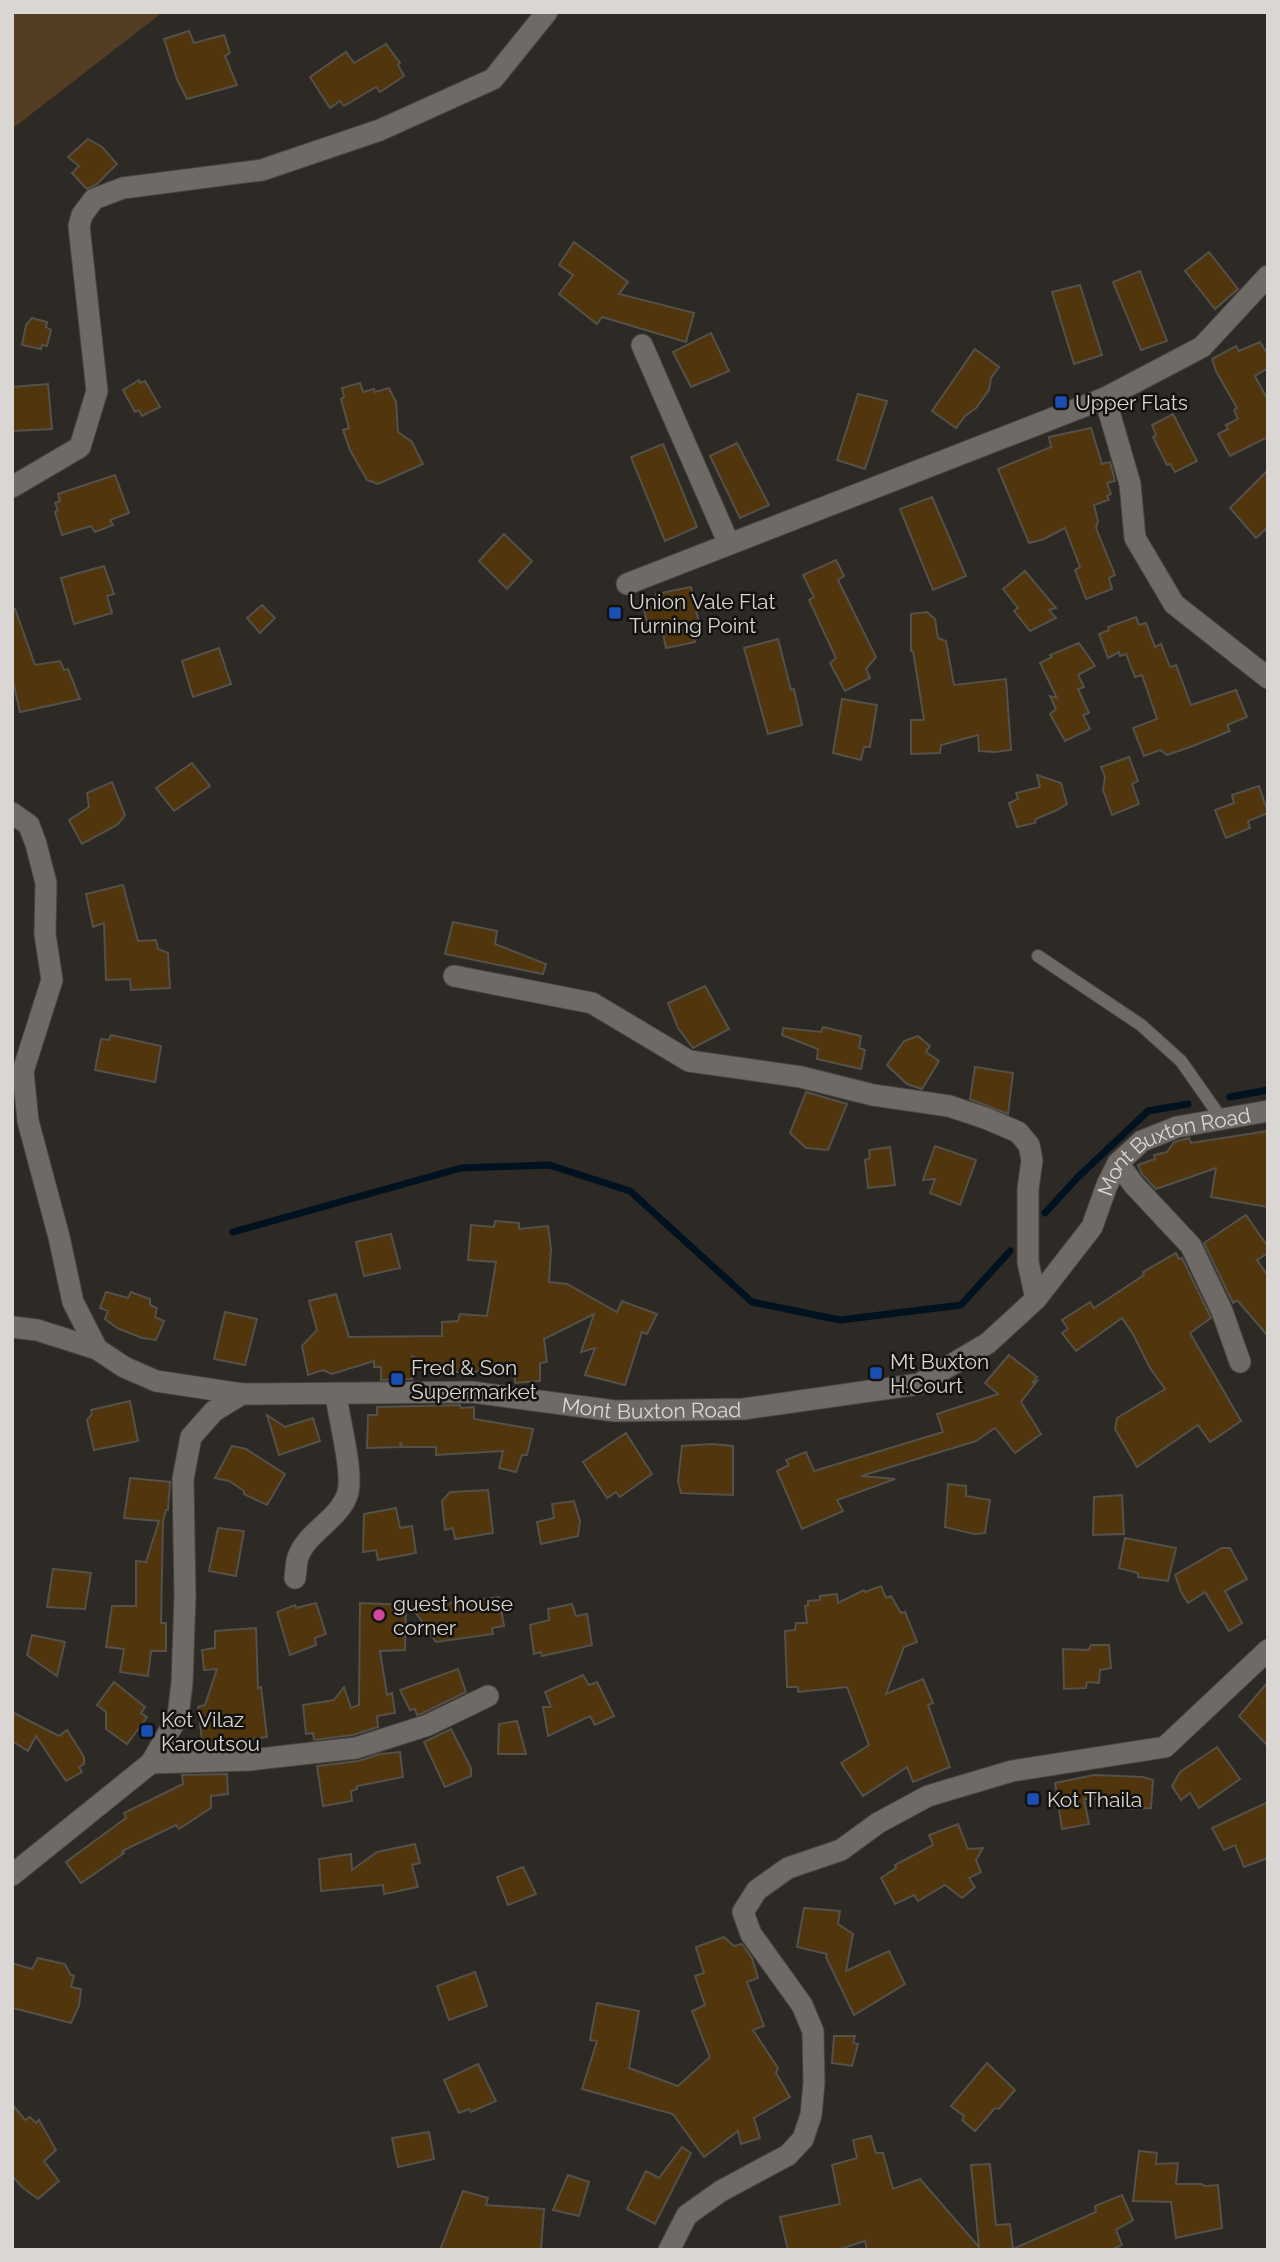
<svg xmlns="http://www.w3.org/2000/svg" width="1280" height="2262" font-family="Raleway,sans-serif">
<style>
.green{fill:#533e23}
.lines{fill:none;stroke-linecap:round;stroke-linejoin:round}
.stream{stroke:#00111f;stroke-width:7}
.building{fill:#50350d;stroke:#54504a;stroke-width:2}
.lane-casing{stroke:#484540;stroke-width:14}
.street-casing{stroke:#484540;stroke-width:23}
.lane{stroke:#6f6a65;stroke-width:12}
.street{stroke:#6f6a65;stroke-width:21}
.transit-dot{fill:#1a4fb4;stroke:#141210;stroke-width:2.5}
.hotel-dot{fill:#d1479c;stroke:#141210;stroke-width:2.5}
.labels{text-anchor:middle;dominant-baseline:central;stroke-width:5;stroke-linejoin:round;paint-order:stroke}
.poi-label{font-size:21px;fill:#d9d6d3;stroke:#141210;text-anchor:start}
.street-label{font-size:21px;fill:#d9d6d3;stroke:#141210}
</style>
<rect width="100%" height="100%" fill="#2d2924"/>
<path class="green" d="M12 12H163L12 129Z"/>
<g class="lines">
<g class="stream">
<path d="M1230 1097 1268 1090"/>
<path d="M1045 1213 1078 1177 1148 1111 1188 1104"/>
<path d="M233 1232 461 1168 549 1165 630 1191 752 1302 840 1320 961 1305 1010 1251"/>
</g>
</g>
<g class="building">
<path d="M189 31 194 43 224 35 230 53 225 56 237 85 187 99 177 79 164 39Z"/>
<path d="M386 44 400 63 398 65 404 76 380 92 376 87 344 106 340 101 330 108 310 77 346 52 354 63Z"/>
<path d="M88 139 102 147 117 164 97 184 87 189 72 173 79 166 68 157Z"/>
<path d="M574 242 628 282 619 294 694 313 686 342 602 317 597 324 559 294 573 275 559 265Z"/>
<path d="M1209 252 1238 289 1215 309 1185 271Z"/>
<path d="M1140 271 1167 341 1141 350 1113 282Z"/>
<path d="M1080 285 1102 355 1074 364 1052 292Z"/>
<path d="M32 318 47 322 46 327 51 330 47 346 42 345 41 349 22 345 26 325Z"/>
<path d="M711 333 729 371 691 387 673 352Z"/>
<path d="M1260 342 1268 355V368L1255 376 1268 400V437L1230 456 1218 434 1228 429 1226 425 1238 419 1234 410 1237 408 1216 371 1212 359 1236 346 1239 351Z"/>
<path d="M975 349 999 367 991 378 989 390 976 408 965 416 956 428 932 411Z"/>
<path d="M139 380 140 383 145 381 160 407 142 416 139 410 135 412 123 390Z"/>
<path d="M360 383 363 392 374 389 375 392 389 388 396 402 398 432 412 442 423 464 378 484 367 480 350 450 343 430 349 428 341 399 344 397 342 388Z"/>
<path d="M48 384 52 429 13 431 12 387Z"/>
<path d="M858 394 887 401 865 469 837 460Z"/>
<path d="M1173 414 1197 461 1175 472 1170 464 1167 465 1153 437 1156 435 1152 425Z"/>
<path d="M1091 428 1102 464 1110 462 1115 481 1107 483 1111 494 1107 496 1109 500 1094 505 1098 521 1096 528 1115 575 1109 578 1112 589 1086 599 1075 570 1080 567 1065 528 1044 539 1029 543 998 469 1051 447 1049 437Z"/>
<path d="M737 443 769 505 740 518 710 456Z"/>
<path d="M663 444 697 527 665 541 631 457Z"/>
<path d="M1268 470V527L1256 538 1230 508Z"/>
<path d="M115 475 129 513 110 520 113 525 95 532 91 526 62 535 55 512 58 510 55 503 60 501 58 494Z"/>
<path d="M932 497 966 576 933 590 900 509Z"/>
<path d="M504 534 532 561 507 589 479 561Z"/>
<path d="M836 560 844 576 838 580 876 657 866 669 870 678 845 691 830 663 836 658 809 600 814 597 803 575Z"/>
<path d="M104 566 114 594 107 596 112 613 74 624 61 578Z"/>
<path d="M1025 571 1056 608 1049 610 1056 618 1030 631 1014 611 1018 608 1003 589Z"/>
<path d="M691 587 700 628 694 630 695 642 666 648 661 624 648 626 644 609 657 606 656 594Z"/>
<path d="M262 605 275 618 260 633 247 618Z"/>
<path d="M15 609 35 665 60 661 64 670 68 669 80 699 20 712 12 677V610Z"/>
<path d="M927 612 935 619 938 638 946 641 954 685 1006 679 1011 750 995 752 979 751 978 735 941 745 940 753 911 754V720H924L913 651H911V614Z"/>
<path d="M1136 617 1139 625 1146 623 1155 647 1161 644 1170 667 1176 665 1191 705 1236 690 1247 717 1227 725 1230 731 1193 746 1167 755 1160 750 1144 756 1133 728 1157 719 1142 675 1135 677 1126 654 1120 656 1119 652 1108 658 1099 634 1109 630 1108 627Z"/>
<path d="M778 639 791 690 794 689 802 725 768 734 744 648Z"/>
<path d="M1079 643 1095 666 1078 675 1084 687 1078 689 1089 713 1083 715 1090 729 1065 741 1050 714 1056 709 1050 696 1057 698 1040 663 1052 657 1050 655Z"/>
<path d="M219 648 231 684 193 697 182 661Z"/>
<path d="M842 699 877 705 870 747H864L861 760 833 753Z"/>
<path d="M1129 757 1138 781 1132 784 1139 804 1112 815 1103 790 1105 777 1101 767Z"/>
<path d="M192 763 210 786 174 811 156 788Z"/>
<path d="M1037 775 1061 783 1067 804 1057 810 1036 819 1035 823 1017 827 1009 803 1018 799 1016 793 1040 787Z"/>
<path d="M112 782 125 815 117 825 82 844 69 820 89 807 87 793Z"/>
<path d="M1259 786 1268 813 1248 821 1250 828 1226 838 1215 810 1234 803 1232 795Z"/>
<path d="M123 885 138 941 156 940 158 949 168 953 170 988 131 990 130 979 106 980 104 923 93 927 86 894Z"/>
<path d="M453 922 497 931 495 944 546 964 543 974 445 954Z"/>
<path d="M705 986 729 1029 693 1048 678 1028 668 1003Z"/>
<path d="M823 1027 861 1036 859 1048 865 1050 861 1069 817 1059 818 1049 782 1035 783 1028 821 1032Z"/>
<path d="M111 1035 161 1046 155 1082 95 1070 101 1039 109 1040Z"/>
<path d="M918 1036 930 1046 926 1052 939 1061 922 1089 907 1084 887 1065 904 1041Z"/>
<path d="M975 1067 1013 1073 1008 1114 970 1099Z"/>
<path d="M806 1092 847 1104 828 1150 806 1148 790 1133Z"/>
<path d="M1268 1131V1207L1211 1197 1216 1168 1156 1189 1142 1174 1138 1165 1155 1159 1154 1155 1167 1152 1174 1142 1189 1138 1191 1143Z"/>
<path d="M935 1146 976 1160 960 1205 930 1193 935 1179 923 1180Z"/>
<path d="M890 1147 895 1185 868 1188 865 1160 870 1158 869 1150Z"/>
<path d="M1246 1215 1268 1247V1253L1257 1260 1268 1276V1336L1237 1300 1233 1303 1204 1243Z"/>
<path d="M495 1221 519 1223V1229L548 1226 551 1249 549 1282 567 1284 617 1312 622 1301 657 1314 647 1334 642 1332 625 1385 585 1375 595 1348 581 1352 594 1314 544 1339 547 1362 540 1363V1381L515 1383 514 1366 473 1372H443L412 1356V1379L381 1380V1367H374V1361L332 1374 323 1370 308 1375 302 1346 317 1330 309 1301 336 1294 349 1337 442 1336V1322L458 1321 460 1314 487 1316 496 1262 468 1260 471 1225 494 1227Z"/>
<path d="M391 1234 400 1268 364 1276 356 1242Z"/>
<path d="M1176 1253 1179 1259 1182 1258 1211 1318 1190 1333 1241 1421 1210 1442 1198 1425 1137 1467 1115 1429 1117 1418 1165 1389 1150 1368 1133 1334 1122 1318 1076 1351 1062 1333 1068 1329 1062 1320 1090 1302 1094 1308 1144 1275 1143 1272Z"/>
<path d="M106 1292 128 1298 131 1292 150 1299V1305L157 1308 155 1317 164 1321 156 1340 142 1338 117 1328 105 1319 108 1311 100 1308Z"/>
<path d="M225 1312 257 1319 245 1365 214 1359Z"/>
<path d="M1009 1355 1037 1377 1032 1383 1037 1381 1021 1402 1041 1434 1015 1453 995 1428 976 1441 861 1476 895 1479 837 1500 843 1511 802 1529 777 1471 789 1465 786 1460 806 1452 814 1471 943 1432 937 1414 998 1394 985 1383Z"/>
<path d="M130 1401 138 1441 94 1450 87 1420 92 1414 91 1410Z"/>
<path d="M460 1405 461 1408 474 1407V1419L533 1429 527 1455H522L516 1472 499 1468 503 1451 436 1455V1447H403L400 1442 401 1447 367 1448 368 1415H377V1407Z"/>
<path d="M267 1415 285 1427 313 1418 320 1441 279 1455Z"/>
<path d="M626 1433 652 1474 620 1497 616 1492 607 1498 583 1462Z"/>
<path d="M712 1444 733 1446V1495L681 1493 678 1481 682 1446Z"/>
<path d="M232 1446 246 1449 285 1474 267 1505 244 1494V1491L229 1481 215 1478Z"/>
<path d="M130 1478 170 1482 168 1510H166L163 1521 161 1623H166V1651H151L148 1676 120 1672 124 1649 106 1647 112 1606H136V1561L146 1562 159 1521 124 1518Z"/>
<path d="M948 1484 966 1486V1496L990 1500 985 1533 974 1534 945 1527Z"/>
<path d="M488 1490 493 1533 455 1539 453 1528 445 1530 442 1501 450 1492Z"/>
<path d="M1122 1495 1124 1534 1093 1535 1094 1497Z"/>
<path d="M574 1501 580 1521 578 1536 541 1544 537 1522 554 1518 552 1504Z"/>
<path d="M396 1508 400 1528 412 1526 416 1553 378 1560 376 1550 363 1552 364 1514Z"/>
<path d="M218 1528 244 1531 236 1576 209 1571Z"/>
<path d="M1125 1538 1176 1548 1168 1581 1138 1577V1573L1119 1568Z"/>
<path d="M1222 1548H1230L1247 1579 1225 1591 1242 1623 1229 1631 1205 1592 1188 1603 1181 1592 1175 1575Z"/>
<path d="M53 1569 91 1573 85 1609 47 1607Z"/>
<path d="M881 1586 886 1598 891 1596 901 1613 905 1612 917 1642 904 1647 886 1694 923 1679 933 1703 928 1705 950 1767 913 1782 907 1767 863 1796 841 1763 869 1745 847 1687 798 1692V1687H787L785 1631 795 1630 796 1623H807L805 1606 808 1605V1601L820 1600V1596L837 1594 838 1603 864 1590 865 1592Z"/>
<path d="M499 1597 504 1626 492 1628 493 1634 436 1642 412 1607Z"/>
<path d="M316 1603 326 1634 315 1638 316 1645 290 1655 277 1612 295 1605 296 1608Z"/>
<path d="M360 1603 406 1605 405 1650 380 1651 387 1695 392 1693 395 1713 377 1716 378 1727 353 1735 314 1740 313 1733 306 1734 303 1705 334 1700 344 1687 351 1708 359 1705Z"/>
<path d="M572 1604 576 1616 587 1614 592 1645 542 1656 541 1652 534 1654 530 1625 549 1620 548 1609Z"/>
<path d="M256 1628 258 1688 261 1687 267 1737 226 1743V1748H203L198 1707 205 1705 217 1669 204 1670 202 1650 215 1648V1631Z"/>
<path d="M32 1635 65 1642 57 1676 27 1655Z"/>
<path d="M1091 1645H1109L1111 1668 1100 1670 1099 1683 1087 1682 1086 1688 1064 1689 1063 1649 1089 1650Z"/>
<path d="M458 1669 466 1692 423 1713 417 1715 415 1709 410 1710 400 1690Z"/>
<path d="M583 1675 589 1685 597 1682 614 1716 595 1725 590 1716 548 1736 543 1707H551L545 1692Z"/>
<path d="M114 1682 145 1707 141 1713 147 1717 127 1744 106 1729V1712L97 1705Z"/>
<path d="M1268 1682V1746L1239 1716Z"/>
<path d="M12 1712 59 1736 67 1730 84 1757V1764L79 1767 82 1772 66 1781 36 1736 28 1751 12 1741Z"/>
<path d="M517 1721 526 1754H498L499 1724Z"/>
<path d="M451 1729 471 1768V1776L445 1787 424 1742Z"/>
<path d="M1217 1747 1240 1779 1199 1808 1190 1793 1181 1800 1172 1786 1180 1772Z"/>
<path d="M400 1752 403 1777 357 1786V1789L351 1791 352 1801 323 1806 317 1766 358 1761 380 1754Z"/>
<path d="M227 1774 228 1794 211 1796V1808L179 1829 176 1825 122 1851 124 1853 81 1883 66 1862 126 1818 124 1813 183 1784 182 1775Z"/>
<path d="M1094 1775 1143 1777 1153 1780 1151 1808 1128 1809V1799H1084L1089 1824 1062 1829 1055 1783Z"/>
<path d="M1268 1802V1858L1244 1867 1235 1845 1224 1850 1212 1828Z"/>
<path d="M958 1824 968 1849 983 1848 976 1860 981 1872 969 1878 975 1887 962 1898 945 1885 918 1901 914 1895 895 1904 881 1878 896 1868 895 1865 933 1845 929 1835Z"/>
<path d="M415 1844 420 1863 412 1865 418 1887 384 1894 383 1885 321 1891 319 1859 351 1854 352 1870 377 1852Z"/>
<path d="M523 1867 536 1894 508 1905 497 1877Z"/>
<path d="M804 1908 840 1911 838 1924 853 1934 846 1971 889 1951 905 1984 854 2015 826 1957 827 1954 797 1947Z"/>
<path d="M724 1937 734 1946 742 1944 752 1958 758 1978 747 1982 764 2026 753 2030 778 2068 776 2073 790 2097 754 2118 760 2138 741 2144 738 2131 704 2157 673 2114 582 2089 597 2041 590 2040 597 2003 639 2011 629 2068 678 2086 710 2057 692 2011 705 2005 695 1976 704 1973 696 1947Z"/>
<path d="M38 1958 65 1964 70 1974 74 1976 71 1987 81 1989 79 2006 71 2023 13 2008 12 1963 32 1969Z"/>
<path d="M475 1972 487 2006 449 2020 437 1986Z"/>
<path d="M834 2036H855L853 2043 858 2044 852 2066 832 2063Z"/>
<path d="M987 2063 1015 2090 999 2109 995 2108 975 2131 962 2120 964 2116 951 2106Z"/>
<path d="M478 2064 496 2101 471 2112 469 2109 459 2113 444 2080Z"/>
<path d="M12 2104 25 2120 30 2117 36 2123 39 2120 56 2150 44 2161 59 2181 38 2199 22 2187 12 2176Z"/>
<path d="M429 2132 434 2159 398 2167 392 2138Z"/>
<path d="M871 2136 876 2153H883L893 2189 920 2179 979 2247 971 2165 990 2164 996 2225 1010 2224 1013 2249 1096 2212 1095 2206 1122 2195 1133 2220 1116 2230 1122 2245 1111 2250H867L865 2241 837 2250H788L780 2217 840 2204 832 2165 857 2158 853 2140Z"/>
<path d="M682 2147 691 2153 655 2224 627 2209 646 2171 659 2178Z"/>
<path d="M1139 2151 1157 2153 1156 2164 1178 2163 1176 2184H1201L1205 2186 1218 2185 1222 2228 1176 2238 1171 2202 1133 2201Z"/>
<path d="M568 2175 589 2182 579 2216 553 2210Z"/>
<path d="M463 2191 488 2198 486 2205 544 2209 541 2250H440Z"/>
</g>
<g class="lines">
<g class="lane-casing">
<path id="lane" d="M1038 956 1141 1025 1181 1061 1221 1118"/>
</g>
<g class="street-casing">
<g id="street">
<path d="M642 345 729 544"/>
<path d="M1105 398 1130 484 1135 538 1174 604 1268 678"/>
<path d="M12 487 80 447 97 391 79 226 82 215 94 199 123 188 262 170 380 130 493 79 547 12"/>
<path d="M627 584 1105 398 1202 347 1268 276"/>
<path id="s1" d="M12 813 29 825 36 844 46 883 45 934 52 980 23 1071 28 1121 59 1237 73 1302 97 1349 124 1367 156 1381 242 1394 472 1392 615 1411 743 1409 919 1384 988 1343 1036 1299 1092 1227 1107 1185 1118 1163 1142 1141 1177 1127 1268 1111"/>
<path d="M454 976 592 1003 689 1061 801 1077 873 1095 949 1106 985 1118 1018 1132 1029 1145 1032 1160 1028 1189V1262L1036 1299"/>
<path d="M1118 1163 1134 1185 1191 1246 1222 1311 1240 1362"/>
<path d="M12 1327 37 1330 97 1349"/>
<path d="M295 1578C296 1571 296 1563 298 1557 307 1531 341 1519 348 1492 353 1471 339 1419 336 1395"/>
<path d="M151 1763 250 1760 356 1748 428 1725 488 1696"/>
<path d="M12 1875 151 1763 178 1716 182 1683 185 1596 183 1479 191 1437 214 1411 242 1394"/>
<path d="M669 2250 687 2215 721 2191 788 2155 803 2139 811 2115 814 2083 813 2031 802 2005 751 1934 743 1912 757 1890 788 1868 841 1850 878 1823 928 1796 1012 1771 1165 1747 1268 1650"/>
</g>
</g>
<use href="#lane" class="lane"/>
<use href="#street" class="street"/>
</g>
<g class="transit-dot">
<rect x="1054" y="395" width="14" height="14" rx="3.5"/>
<rect x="608" y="606" width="14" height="14" rx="3.5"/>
<rect x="869" y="1366" width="14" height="14" rx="3.5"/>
<rect x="390" y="1372" width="14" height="14" rx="3.5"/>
<rect x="140" y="1724" width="14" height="14" rx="3.5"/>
<rect x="1026" y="1792" width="14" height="14" rx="3.5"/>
</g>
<circle class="hotel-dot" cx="379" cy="1615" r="7"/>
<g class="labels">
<g class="poi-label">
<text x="1075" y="402">Upper Flats</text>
<text x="629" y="601">Union Vale Flat<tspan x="629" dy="24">Turning Point</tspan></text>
<text x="890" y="1361">Mt Buxton<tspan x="890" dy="24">H.Court</tspan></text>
<text x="411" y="1367">Fred &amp; Son<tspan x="411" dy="24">Supermarket</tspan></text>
<text x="393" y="1603">guest house<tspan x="393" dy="24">corner</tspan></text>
<text x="161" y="1719">Kot Vilaz<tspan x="161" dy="24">Karoutsou</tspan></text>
<text x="1047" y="1799">Kot Thaila</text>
</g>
<g class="street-label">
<text stroke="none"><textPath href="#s1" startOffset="1759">Mont Buxton Road</textPath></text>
<text stroke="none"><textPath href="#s1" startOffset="1129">Mont Buxton Road</textPath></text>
</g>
</g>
<rect width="1280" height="2262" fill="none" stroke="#d9d6d3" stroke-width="28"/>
</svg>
